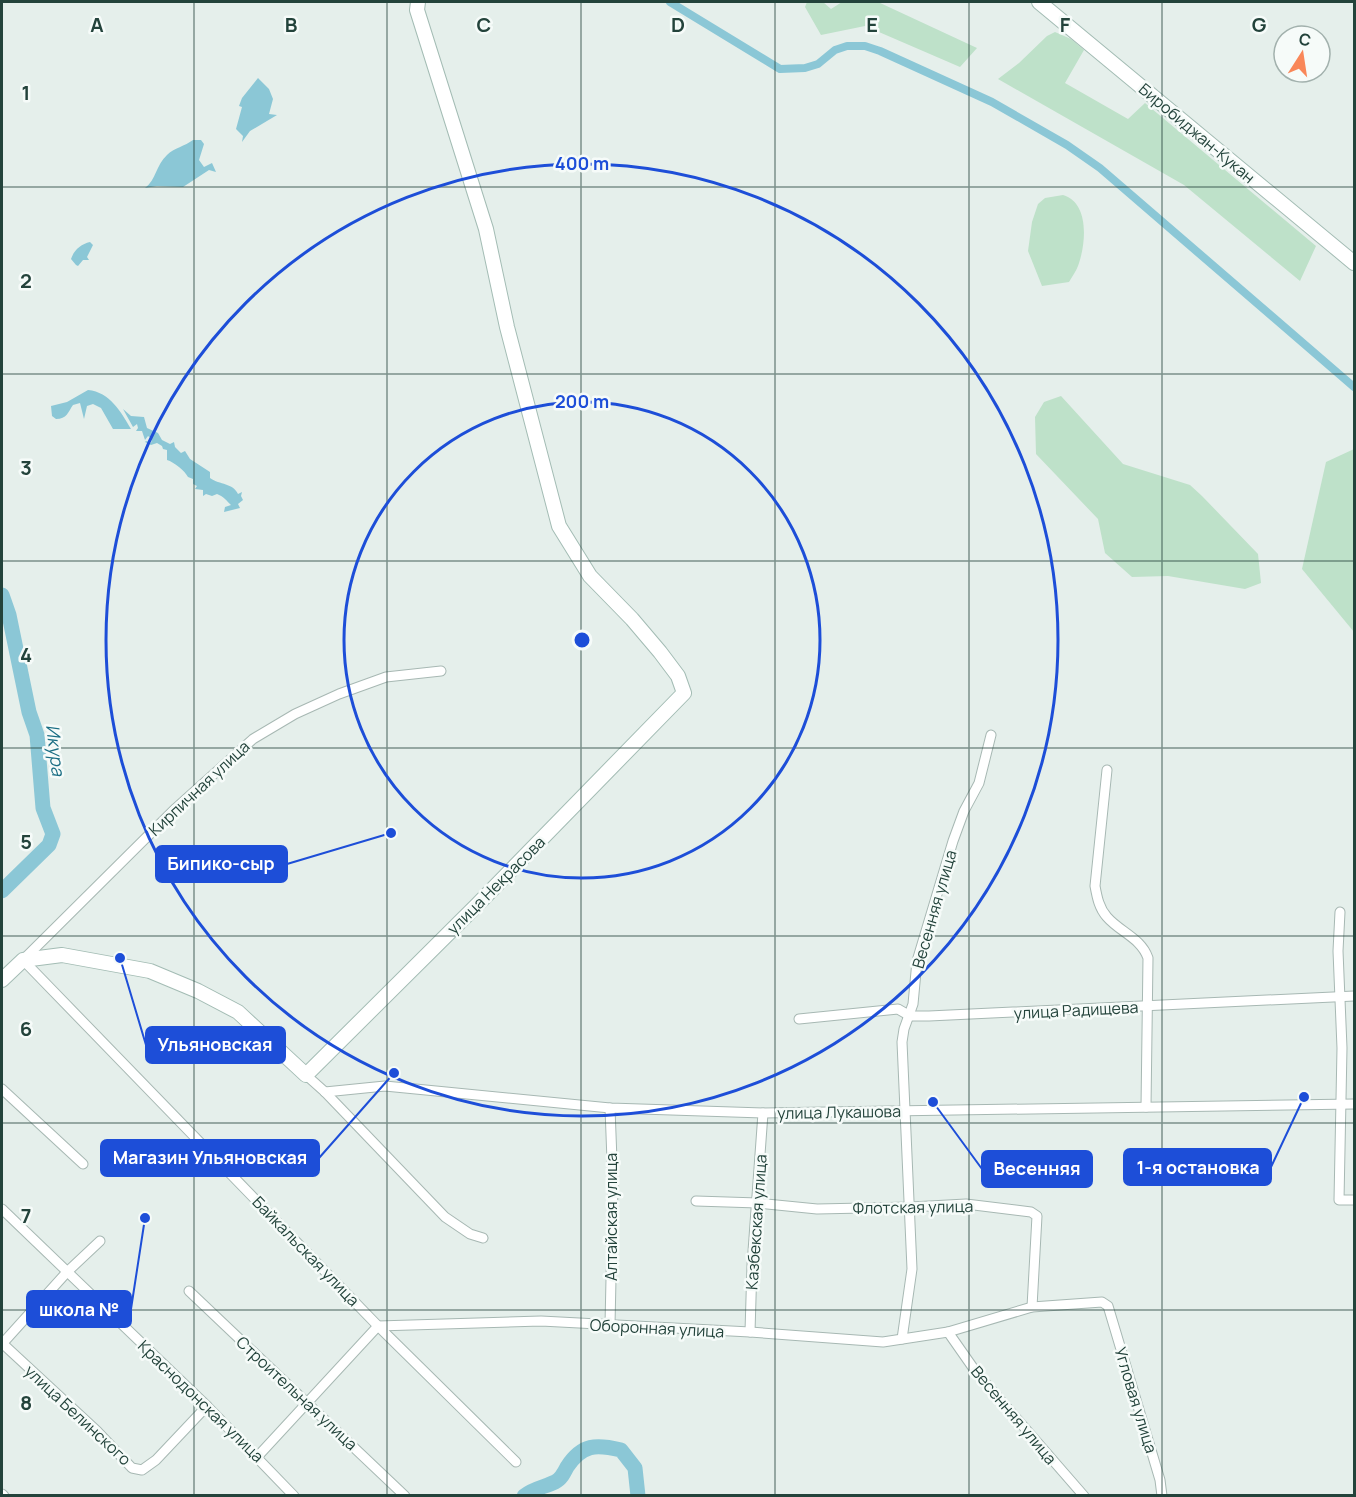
<svg xmlns="http://www.w3.org/2000/svg" width="1356" height="1497" font-family="Manrope,sans-serif">
<style>
.green{fill:#bee1c9}
.water{fill:#8bc7d6}
.lines{fill:none;stroke-linecap:round;stroke-linejoin:round}
.canal{stroke:#8bc7d6;stroke-width:8}
.river{stroke:#8bc7d6;stroke-width:15}
.street-casing{stroke:#a7b8b3;stroke-width:11}
.secondary-casing{stroke:#a3bcb4;stroke-width:16}
.street{stroke:#fff;stroke-width:9}
.secondary{stroke:#fff;stroke-width:14}
.grid{fill:none;stroke:#23433b;stroke-width:1.5;stroke-opacity:0.55}
.ring{fill:none;stroke:#1d4ed8;stroke-width:3}
.labels{text-anchor:middle;dominant-baseline:central;stroke-width:5;stroke-linejoin:round;paint-order:stroke}
.street-label{font-size:16px;fill:#23433b;stroke:#f6fbf9}
.water-label{font-size:18px;font-style:italic;fill:#196d83;stroke:#f6fbf9}
.grid-label{font-size:20px;text-anchor:middle;font-weight:bold;fill:#23433b;stroke:#f6fbf9;stroke-width:5;stroke-linejoin:round;paint-order:stroke}
.centre{fill:#1d4ed8;stroke:#f6fbf9;stroke-width:3}
.ring-label{font-size:18px;text-anchor:middle;font-weight:bold;fill:#1d4ed8;stroke:#f6fbf9;stroke-width:5;stroke-linejoin:round;paint-order:stroke}
.leader{fill:none;stroke:#1d4ed8;stroke-width:2}
.callout-dot{fill:#1d4ed8;stroke:#f6fbf9;stroke-width:2}
.callout{fill:#1d4ed8;stroke:#1d4ed8;stroke-width:2}
.callout-label{font-size:18px;text-anchor:middle;font-weight:bold;fill:#fff}
</style>
<rect width="100%" height="100%" fill="#e5efeb"/>
<g class="green">
<path d="M807 2H823L831 9 842 2H878L977 48 960 67 865 26 821 35 805 7Z"/>
<path d="M1055 32 1071 39 1084 50 1065 83 1128 119 1145 103 1316 246 1300 281 1184 185 998 79 1019 63 1047 36Z"/>
<path d="M1063 195C1090 203 1086 244 1078 266 1076 271 1072 277 1069 282L1042 286 1028 251 1032 222 1038 204 1045 198Z"/>
<path d="M1061 396 1123 464 1190 485 1202 496 1258 554 1261 583 1245 589 1168 576 1132 577 1105 553 1098 519 1036 454 1035 417 1044 402Z"/>
<path d="M1354 449V632L1302 569 1326 462Z"/>
</g>
<g class="water">
<path d="M258 78 269 89 273 99 269 114 277 115 250 131 242 142 243 136 236 129 242 107 239 106 242 98Z"/>
<path d="M193 140H201L204 144 199 160 204 167 212 163 216 172 209 170 183 187 157 186 145 188C156 180 156 165 167 155 174 148 185 146 193 140Z"/>
<path d="M90 242 93 245 87 257 89 260H83L78 266 76 265 71 259C74 250 81 244 90 242Z"/>
<path d="M88 390C110 392 121 412 131 429H113L101 408 93 404 87 406 84 419 80 403 73 405C68 412 67 419 56 419L52 416 51 406 67 402Z"/>
<path d="M123 409 131 416 144 417 147 428 158 433 162 440 170 444 174 442 175 447 181 453 185 451 190 459 210 472V478C220 485 233 483 238 494L242 492 241 496 243 500 238 504 240 508 224 512 225 507 231 505C227 501 223 496 217 494L212 496 206 494 203 496V490L195 489 197 486 193 484V479L188 477C185 471 174 462 167 460V450L163 449 162 446 157 443 151 445 145 442 146 441 151 443 152 439 148 436 145 440 142 431H136L138 428 137 424 133 427Z"/>
</g>
<g class="lines">
<path class="canal" d="M670 2 780 69 805 68 818 64 835 50 847 46H865L880 51 992 102 1067 145 1100 168 1354 387"/>
<g class="river">
<path d="M2 595 9 615 29 712 37 735 43 808 53 834 49 845 2 891"/>
<path d="M524 1496C534 1488 545 1487 555 1482 561 1479 564 1473 567 1467 582 1444 596 1444 621 1450L635 1468 638 1496"/>
</g>
<g class="street-casing">
<g id="street">
<path d="M441 671 386 677 339 694 295 714 253 739 176 808 23 960 378 1326 516 1462"/>
<path d="M1107 770 1095 886C1097 897 1099 908 1107 917 1120 932 1141 938 1148 958L1146 1107"/>
<path d="M1340 912 1338 951 1342 1048 1339 1200H1354"/>
<path d="M799 1019 898 1009 910 1016H929L1354 996"/>
<path d="M306 1075 325 1092 445 1217 470 1234 483 1238"/>
<path d="M2 1089 83 1164"/>
<path d="M325 1092 385 1086 610 1108 763 1113 1354 1104"/>
<path d="M610 1108 613 1187 610 1325"/>
<path d="M696 1201 758 1203 817 1209 911 1207 966 1204 1031 1212 1037 1216 1032 1307"/>
<path d="M2 1209 207 1406 294 1496"/>
<path d="M189 1291 405 1496"/>
<path d="M750 1332 752 1265 763 1113"/>
<path d="M948 1332 976 1372 1084 1496"/>
<path d="M902 1339 912 1269 902 1042 904 1029 913 1004 917 961 953 841 964 811 979 783 991 735"/>
<path d="M2 1343 97 1431 132 1468 142 1470 156 1460 207 1406"/>
<path d="M2 1344 67 1272 100 1241"/>
<path d="M258 1456 378 1326 541 1321 750 1332 883 1342 948 1332 1032 1307 1102 1302 1108 1306 1160 1480 1162 1496"/>
<path d="M2 1494 4 1496"/>
</g>
</g>
<g class="secondary-casing">
<g id="secondary">
<path d="M1039 2 1354 263"/>
<path d="M2 980 23 960 62 955 150 971 198 991 238 1012 306 1075 477 905 684 693 678 676 660 652 632 619 590 576 559 526 507 327 486 229 417 10 418 2"/>
</g>
</g>
<use href="#street" class="street"/>
<use href="#secondary" class="secondary"/>
</g>
<path class="grid" d="M194 2V1496M387 2V1496M581 2V1496M775 2V1496M969 2V1496M1162 2V1496M2 187H1354M2 374H1354M2 561H1354M2 748H1354M2 936H1354M2 1123H1354M2 1310H1354"/>
<g class="ring">
<circle cx="582" cy="640" r="238"/>
<circle cx="582" cy="640" r="476"/>
</g>
<g class="labels">
<g class="street-label">
<text transform="translate(1197 133) rotate(40)">Биробиджан-Кукан</text>
<text transform="translate(199 788) rotate(-43)">Кирпичная улица</text>
<text transform="translate(496 885) rotate(-45)">улица Некрасова</text>
<text transform="translate(934 909) rotate(-74)">Весенняя улица</text>
<text transform="translate(1076 1010) rotate(-3)">улица Радищева</text>
<text transform="translate(839 1112) rotate(-1)">улица Лукашова</text>
<text transform="translate(913 1207) rotate(-1)">Флотская улица</text>
<text transform="translate(611 1217) rotate(-90)">Алтайская улица</text>
<text transform="translate(756 1222) rotate(-86)">Казбекская улица</text>
<text transform="translate(306 1251) rotate(46)">Байкальская улица</text>
<text transform="translate(657 1328) rotate(3)">Оборонная улица</text>
<text transform="translate(297 1393) rotate(43)">Строительная улица</text>
<text transform="translate(1136 1400) rotate(73)">Угловая улица</text>
<text transform="translate(201 1401) rotate(44)">Краснодонская улица</text>
<text transform="translate(78 1415) rotate(43)">улица Белинского</text>
<text transform="translate(1014 1415) rotate(50)">Весенняя улица</text>
</g>
<g class="water-label">
<text transform="translate(56 750) rotate(83)">Икура</text>
</g>
</g>
<g class="grid-label">
<text x="97" y="32">A</text>
<text x="291" y="32">B</text>
<text x="484" y="32">C</text>
<text x="678" y="32">D</text>
<text x="872" y="32">E</text>
<text x="1065" y="32">F</text>
<text x="1259" y="32">G</text>
<text x="26" y="100">1</text>
<text x="26" y="288">2</text>
<text x="26" y="475">3</text>
<text x="26" y="662">4</text>
<text x="26" y="849">5</text>
<text x="26" y="1036">6</text>
<text x="26" y="1223">7</text>
<text x="26" y="1410">8</text>
</g>
<circle cx="582" cy="640" r="9" class="centre"/>
<g class="ring-label">
<text x="582" y="170">400 m</text>
<text x="582" y="408">200 m</text>
</g>
<path class="leader" d="M391 833L287 864M120 958L146 1045M394 1073L319 1158M1304 1097L1271 1167M933 1102L982 1169M145 1218L131 1309"/>
<g class="callout-dot">
<circle cx="391" cy="833" r="6"/>
<circle cx="120" cy="958" r="6"/>
<circle cx="394" cy="1073" r="6"/>
<circle cx="1304" cy="1097" r="6"/>
<circle cx="933" cy="1102" r="6"/>
<circle cx="145" cy="1218" r="6"/>
</g>
<g class="callout">
<rect x="156" y="846" width="131" height="36" rx="6"/>
<rect x="146" y="1027" width="139" height="36" rx="6"/>
<rect x="101" y="1140" width="218" height="36" rx="6"/>
<rect x="1124" y="1149" width="147" height="36" rx="6"/>
<rect x="982" y="1151" width="110" height="36" rx="6"/>
<rect x="27" y="1291" width="104" height="36" rx="6"/>
</g>
<g class="callout-label">
<text x="221" y="870">Бипико-сыр</text>
<text x="215" y="1051">Ульяновская</text>
<text x="210" y="1164">Магазин Ульяновская</text>
<text x="1198" y="1174">1-я остановка</text>
<text x="1037" y="1175">Весенняя</text>
<text x="79" y="1316">школа №</text>
</g>
<rect width="1356" height="1497" fill="none" stroke="#23433b" stroke-width="6"/>
<g transform="translate(1302 54) rotate(12)"><circle r="28" fill="#f6fbf9" stroke="#a2b1ad" stroke-width="1.5"/>
<path d="M0-4.5L10 22L0 15L-10 22Z" fill="#f98759"/>
<text y="-9" font-size="16" font-weight="bold" text-anchor="middle" fill="#23433b">С</text>
</g>
</svg>
